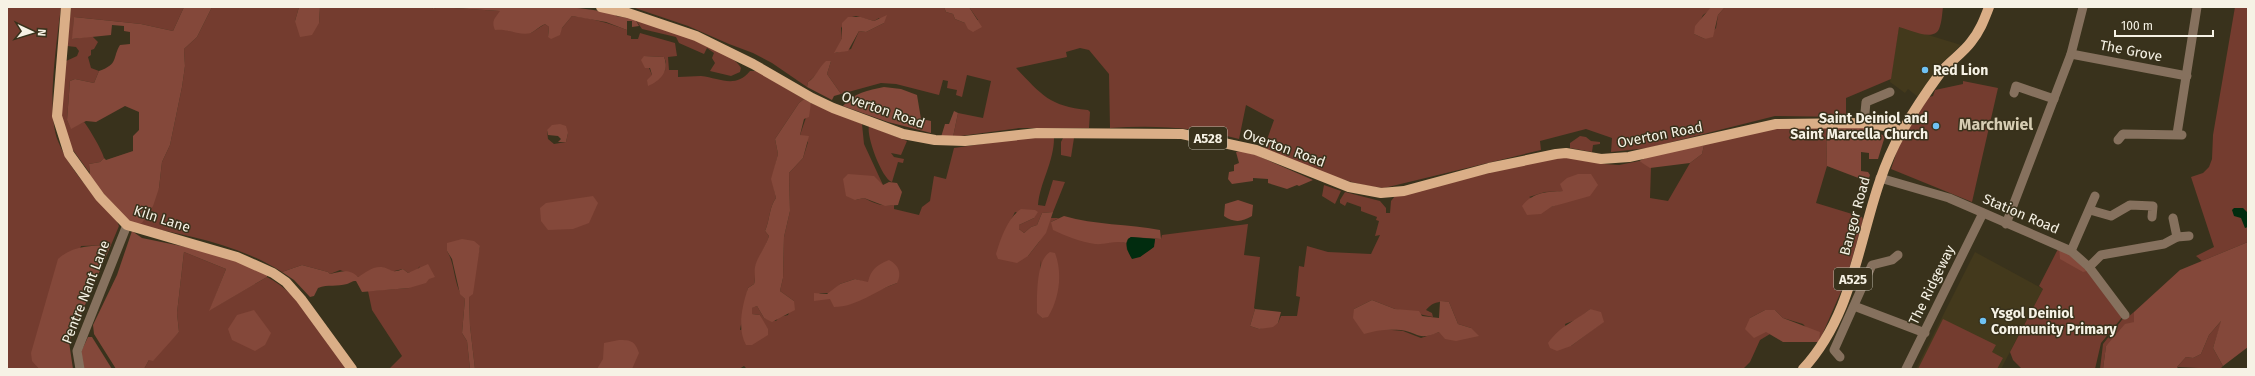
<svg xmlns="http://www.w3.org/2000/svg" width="2255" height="376" font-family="'Fira Sans',sans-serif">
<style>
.built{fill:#43391c}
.green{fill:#743c2f;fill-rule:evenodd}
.forest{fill:#84483a}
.water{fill:#012c0f}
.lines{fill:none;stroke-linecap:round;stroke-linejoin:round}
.minor{stroke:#86715e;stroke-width:9}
.major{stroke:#daae87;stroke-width:10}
.poi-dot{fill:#6fc2f4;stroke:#39321c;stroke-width:1.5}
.labels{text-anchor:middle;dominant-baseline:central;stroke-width:3;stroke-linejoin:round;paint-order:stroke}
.shield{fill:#39321c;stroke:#bdb8a9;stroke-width:1}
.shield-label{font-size:13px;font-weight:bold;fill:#f6f2e5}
.street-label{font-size:14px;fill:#f6f2e5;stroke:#39321c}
.poi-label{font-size:14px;font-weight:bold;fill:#f6f2e5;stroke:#39321c;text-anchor:start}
.quarter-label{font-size:16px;font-weight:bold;fill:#d6cdb3;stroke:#39321c}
</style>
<rect width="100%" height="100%" fill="#39321c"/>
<g class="built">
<path d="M1899 26 1961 45 1941 64 1918 97 1908 89 1905 93 1890 82Z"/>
<path d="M1975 252 2043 289 2001 369H1916Z"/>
</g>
<g class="green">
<path d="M7 7H61C57 40 46 112 58 141 70 171 94 195 116 219L119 226 111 245 81 246 36 365 39 369H7Z"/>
<path d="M71 7H184L173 31 141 24 74 17 73 39 92 36 98 42 94 49 91 50V55L88 57 91 68 99 71 94 83 75 79 70 81 67 120 71 128 84 122C89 128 103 152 104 158L100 162 89 164V172L70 146 61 117 64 62 77 56 79 51 76 47 67 46Z"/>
<path d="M212 7H299L295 21 319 23 320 7H432L433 9 439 7 500 11 503 29 510 31 531 33 545 24 549 27 548 37 562 28 572 16C591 18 609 23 627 30V35L631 36V39H638L640 33 675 43 677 56 668 57 669 70H678V77C686 77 693 76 701 76 720 78 735 89 750 71H757L804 99 799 103 775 139 778 154 772 179 776 198C769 207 770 220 765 231L769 236C766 247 759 255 756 265 754 271 756 278 754 284L748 288 740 330 763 322 760 315 752 314 751 308 757 306 764 318 776 321 779 317 788 315 794 301 780 291 783 278 784 237 790 211 789 173 803 158 808 142 800 135 811 103 862 124 864 144 883 185 855 200 864 198C874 203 882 207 894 205V209L919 215 922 207 930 201 934 176 946 179 954 148 1024 138H1054C1054 162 1040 182 1038 205L1045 206 1053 180 1065 182 1053 212 1042 213 1037 225 1031 227 1024 233 1019 229V225L1034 218 1015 212 1001 240 1028 256 1039 242 1050 218H1059L1051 222 1096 244 1118 241 1126 243 1127 250 1140 257C1148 250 1154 251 1155 239H1161L1162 235 1248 224 1244 255 1260 257 1254 308 1255 309 1250 326 1259 329 1278 323 1281 316H1297L1300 297 1296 296 1299 266 1304 267 1307 246 1328 252 1371 254 1380 235 1375 236 1379 221 1376 220 1377 217 1361 211V207L1347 202 1345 206 1340 203V200L1345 192 1380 201 1386 208V213H1390L1391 201 1395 196 1557 156 1604 164 1619 165 1639 161 1651 167 1650 198 1668 201 1690 163 1702 154 1704 145 1767 128 1826 125 1827 166 1816 203 1862 217 1863 220 1846 280 1819 342 1803 324 1783 318 1775 310H1765L1750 318 1770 334 1760 340 1750 362 1743 369H747L744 366 739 369H475L470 326 469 297 480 246 447 251C456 265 453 287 465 299L462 333 467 341 470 369H389L402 356 372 310 368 291 409 288 420 266 416 271 408 273 403 269 390 272 382 267 358 277 340 270 330 274 328 272 302 265 282 272C236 243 184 235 131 224L159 188 162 162 170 145 182 87 185 66 184 49 197 37ZM644 56 664 57 666 62 665 71 652 75ZM547 130 568 133 566 142 554 144 548 139ZM1563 191 1570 200 1551 207 1529 197 1545 192ZM1041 260 1042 318 1037 312ZM855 279 868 283H897L879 290 869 295 825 299 819 293H831L840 284ZM1372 300 1395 309 1433 317 1432 313 1426 310C1433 302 1438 301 1449 302L1458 324 1471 328 1439 332 1421 338 1403 331 1381 329 1364 333 1354 309ZM1590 309 1603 322 1571 346 1565 324 1578 319Z"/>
<path d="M632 7H944L946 12 953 14 955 19 965 23 978 20 969 7H1711L1710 10 1703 15 1694 34 1705 39 1716 28 1718 15 1725 7H1943C1942 14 1942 22 1939 29 1933 42 1908 29 1899 27L1891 79 1846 98V117L1775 116 1648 148 1611 152 1612 138 1586 129 1540 141 1541 150 1384 188C1342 184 1303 164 1264 148L1274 120 1246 105 1239 139C1195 127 1154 125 1110 128L1109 74 1089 50 1080 48 1066 52 1067 57 1016 68C1042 95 1049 106 1088 110L1090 112 1089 128H1019L953 137 958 113 983 118 991 81 967 75 962 97 956 95 957 90 947 88 948 81 943 80 939 95 896 84 881 83 841 94 827 74 831 61C818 68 819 74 808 82L807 87 772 63 753 53 729 44 688 26ZM856 16 874 21 879 18 884 23 866 32 859 31 851 49 835 53 842 38 841 28 848 18Z"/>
<path d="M2235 7H2248V242L2202 261 2196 256 2214 247 2191 177 2203 173 2209 167 2212 159 2213 135Z"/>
<path d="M635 19C654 25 736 52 741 68L740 72 731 76 710 71 715 63 712 58 714 53 707 48 704 54 679 43 676 37 642 29Z"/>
<path d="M1963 81 1998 88 1972 202 1891 169 1901 139 1929 97 1933 96 1935 90 1963 84Z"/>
<path d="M869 126 907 141 901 155 891 153 894 157 904 159 903 163 898 162 892 182C882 179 866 136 869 126Z"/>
<path d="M1580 136 1586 137 1591 141 1600 142V144L1593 145 1592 152 1570 148V143Z"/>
<path d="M1063 138H1074L1071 157 1061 155V142Z"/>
<path d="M1324 185 1341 191 1335 204 1322 196Z"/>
<path d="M2059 247 2078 260 2124 315 2101 343 2095 369H2022L2013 360 2010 352 2043 289 2039 286Z"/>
<path d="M184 252 226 269 210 310 267 277C303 296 325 337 349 369H144L149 360 179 332 177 313Z"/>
<path d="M2134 312V322L2106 346 2103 369H2100L2103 344 2125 316 2128 317Z"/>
<path d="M1943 319 1996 345 1992 352 2003 358 1997 369H1918Z"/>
<path d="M2222 320 2213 348 2223 366 2220 369 2177 367 2186 357 2193 358 2201 354 2209 335Z"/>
</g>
<g class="forest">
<path d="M184 7H212L197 37 184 49 185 66 182 87 170 145 162 162 159 188 153 206 142 223 131 224 90 179 89 164 100 162 104 158 106 160 133 151V136L139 130V112L125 106 96 122 86 121 71 129 67 120 70 81 75 79 94 83 99 71C119 64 112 58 120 45L130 44V32L124 31V26L112 25 111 35 72 39 74 17 141 24 173 31Z"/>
<path d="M299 7H320L319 23 312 35 300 37 295 21Z"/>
<path d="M432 7C492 7 556 1 615 14L616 16 635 19 639 26 632 27V21H627V30L606 22 572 16 562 28 560 35 551 39 548 37 549 27 545 24C540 26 535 31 531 33 519 36 507 28 495 30 491 21 495 18 500 11L439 7 433 9Z"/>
<path d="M944 7H969L982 27 973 32 968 29 965 23 955 19 953 14 946 12Z"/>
<path d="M1711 7H1725L1718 15 1713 37 1705 39 1694 34 1695 26Z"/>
<path d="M887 15 884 23 866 32 859 31 848 51 834 53 842 38V23L848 17H861L874 21Z"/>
<path d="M644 56 664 57C670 71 660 81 648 86L647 80 652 75 650 68H645L641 60Z"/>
<path d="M826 61H831L827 74 841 94 834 96 832 100 807 87 808 82C817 76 818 68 826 61Z"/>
<path d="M884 87 901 89 917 95 921 119 931 121V133L888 122 843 106C854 93 868 90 884 87Z"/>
<path d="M804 99 811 103 809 117 804 119 800 135 809 136 803 158 789 173 790 211 784 237 783 278 780 291 794 301 795 310 772 322 764 318 757 306 752 308V314L760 315 768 329V335L752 345H746C737 329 742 306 748 288L754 284C756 278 754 273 755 267 756 259 766 246 769 236L765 231C770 220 769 207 776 198L771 179 778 154 775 139 799 103Z"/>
<path d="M954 111 958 113 953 137H941L945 124H949Z"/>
<path d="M560 124 566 126 568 133 566 142H558L561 139 558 136 548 135 547 130 552 125Z"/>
<path d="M1826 125H1860L1885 136 1878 159H1869V153L1861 152V171L1868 172 1870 175 1864 191 1859 190 1861 179 1827 166Z"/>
<path d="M1704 145 1702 154 1690 163 1650 168 1639 161 1652 155Z"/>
<path d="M1241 151 1256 155 1313 180 1299 186 1297 185 1287 189 1268 183V179L1253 178V181L1232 184 1228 179 1229 172 1234 171V165L1239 163 1236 152Z"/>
<path d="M848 174 874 176 883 185 889 182 897 183 902 192 898 205 885 206 864 198 855 200 846 196 843 179Z"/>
<path d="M1578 174H1591L1598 185 1590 196 1551 207 1541 214 1527 215 1522 206C1533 192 1546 192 1563 191L1560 184 1567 178Z"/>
<path d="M593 196 598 203 589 223 573 229 548 230 541 221 540 208 546 203Z"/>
<path d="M1238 200 1253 205 1252 216C1242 222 1234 223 1224 216L1225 204Z"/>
<path d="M1021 209 1035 210 1038 212 1034 218 1019 225V229L1024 233 1031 227 1037 225 1042 213 1053 212 1046 233 1028 256 1017 263 998 259 996 254C1000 240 1008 217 1021 209Z"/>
<path d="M1064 216C1095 225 1128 224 1160 230L1161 239 1131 237 1128 239 1126 243C1115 240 1106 245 1095 244 1080 242 1066 236 1053 230L1051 222Z"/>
<path d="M132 231 142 238 215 253 267 272V277L209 311 226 269 184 252 177 313 179 332 153 361 149 360 144 369H116L94 334 93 325 117 275Z"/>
<path d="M462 239 474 241 480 246 473 294 469 297 470 326 475 369H470L467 341 462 333 465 299 460 294 452 259 447 251V243Z"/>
<path d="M2248 242V347L2223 366 2213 348 2221 321 2209 335 2201 354 2193 358 2186 357 2177 367 2179 369H2103L2106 346 2125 324 2134 322V312L2180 270Z"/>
<path d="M111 245 69 342 73 369H39L32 361 31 353 58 259C73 245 92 246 111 245Z"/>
<path d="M2059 247 2066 251 2087 271 2083 272 2060 259Z"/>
<path d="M1050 252 1055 253C1063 274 1059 299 1048 317L1042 318 1037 313C1037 296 1036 260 1050 252Z"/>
<path d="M889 260C899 265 902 274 897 283 876 290 857 307 834 307L830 299 814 301V293L827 294 840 284 855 279 868 282C871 269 877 265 889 260Z"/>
<path d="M428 264 435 277 429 279 426 283 409 288 362 292 356 281C351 281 351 283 347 284 337 287 328 284 318 288L314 296 310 297 294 280 282 272 302 265 328 272 330 274C341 272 349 268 358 277 365 273 372 266 382 267 392 269 391 274 403 269L408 273Z"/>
<path d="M1372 300 1395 309 1419 311 1422 316 1439 318 1440 301 1449 302 1458 324 1471 328 1479 336 1456 341 1445 339 1439 332C1418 341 1419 333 1401 330 1387 329 1376 330 1364 334L1353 318 1354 309Z"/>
<path d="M1255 309 1281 312 1278 323 1273 327 1259 329 1250 326Z"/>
<path d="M1590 309 1601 312 1604 322 1571 346 1557 351 1550 348 1548 343C1561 325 1574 322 1590 309Z"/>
<path d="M254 310 271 333 265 345 255 351 232 340 228 329 237 315Z"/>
<path d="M1765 310H1775L1783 318 1820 332 1819 342H1783L1766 332 1754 338 1745 329 1750 318Z"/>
<path d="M88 337H92L112 369H84L81 352Z"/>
<path d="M619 340C631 340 635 341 639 353L632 369H597L603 359 604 343Z"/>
</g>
<g class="water">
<path d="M2234 208H2243L2248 213V227L2245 228 2241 218 2234 216 2232 210Z"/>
<path d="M1131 237 1155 239 1154 247 1140 257 1132 259C1128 252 1125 247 1128 239Z"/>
</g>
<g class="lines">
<g class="minor">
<path d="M2071 54 2187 76"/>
<path d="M2014 93 2016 86 2054 99"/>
<path d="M1864 123 1866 102 1890 92"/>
<path d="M2177 134 2197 7"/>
<path d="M2118 140 2123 134 2182 135"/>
<path d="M1880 178 1949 198 2071 251 2089 267 2125 315"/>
<path d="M2090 210 2111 216 2130 205 2153 206 2152 217"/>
<path d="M2006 224 2071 54 2083 7"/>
<path d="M2177 237 2189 236"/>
<path d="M2071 251 2095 196"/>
<path d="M2089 267 2101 255 2164 244 2177 237 2173 218"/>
<path d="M1854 306 1925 333"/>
<path d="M1840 357 1834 350 1872 265 1892 260 1898 255"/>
<path d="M80 369 77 351 127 225"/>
<path d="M1906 369 1983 213"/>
</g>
<g class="major">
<path d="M66 7 57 116 69 154 100 197 127 225 237 257 273 273 286 282 301 299 352 369"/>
<path d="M601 7 628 13 696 36 753 64 812 98 833 108 903 134 935 140 965 141 1037 133 1182 134 1256 150 1349 187 1381 193 1404 191 1489 168 1556 154 1566 153 1601 159 1629 157 1776 124 1864 123 1891 127 1901 132"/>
<path d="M1803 369C1864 303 1858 208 1901 133 1913 112 1927 91 1941 72 1950 61 1963 53 1971 42 1980 31 1984 20 1989 7"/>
</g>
</g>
<g class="poi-dot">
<circle cx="1925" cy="70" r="4"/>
<circle cx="1936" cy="126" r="4"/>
<circle cx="1983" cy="321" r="4"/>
</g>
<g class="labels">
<g class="shield">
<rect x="1189" y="127" width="38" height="22" rx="3"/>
<rect x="1834" y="268" width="38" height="22" rx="3"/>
</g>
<g class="shield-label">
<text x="1208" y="138">A528</text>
<text x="1853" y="279">A525</text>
</g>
<g class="street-label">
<text transform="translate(2131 51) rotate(11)">The Grove</text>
<text transform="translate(883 110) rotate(19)">Overton Road</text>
<text transform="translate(1660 135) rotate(-11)">Overton Road</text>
<text transform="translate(1284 148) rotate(20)">Overton Road</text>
<text transform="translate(2021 214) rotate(23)">Station Road</text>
<text transform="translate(1855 216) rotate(-75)">Bangor Road</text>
<text transform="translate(162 219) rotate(18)">Kiln Lane</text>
<text transform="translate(1932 285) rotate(-64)">The Ridgeway</text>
<text transform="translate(86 292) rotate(-69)">Pentre Nant Lane</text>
</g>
<g class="poi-label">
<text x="1933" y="70">Red Lion</text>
<text x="1928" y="118" text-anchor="end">Saint Deiniol and<tspan x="1928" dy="16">Saint Marcella Church</tspan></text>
<text x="1991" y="313">Ysgol Deiniol<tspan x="1991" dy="16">Community Primary</tspan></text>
</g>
<g class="quarter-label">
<text x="1996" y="124">Marchwiel</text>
</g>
</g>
<rect width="2255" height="376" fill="none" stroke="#f6f2e5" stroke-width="16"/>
<g transform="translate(32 32) rotate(94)" stroke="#39321c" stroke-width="3" paint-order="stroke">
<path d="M0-3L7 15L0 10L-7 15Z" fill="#f6f2e5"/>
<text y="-6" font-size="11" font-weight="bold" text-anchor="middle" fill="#f6f2e5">N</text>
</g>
<path d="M2115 30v6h98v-6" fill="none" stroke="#f6f2e5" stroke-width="2"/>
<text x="2121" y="30" font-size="12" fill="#f6f2e5" stroke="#39321c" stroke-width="3" paint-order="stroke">100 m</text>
</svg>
